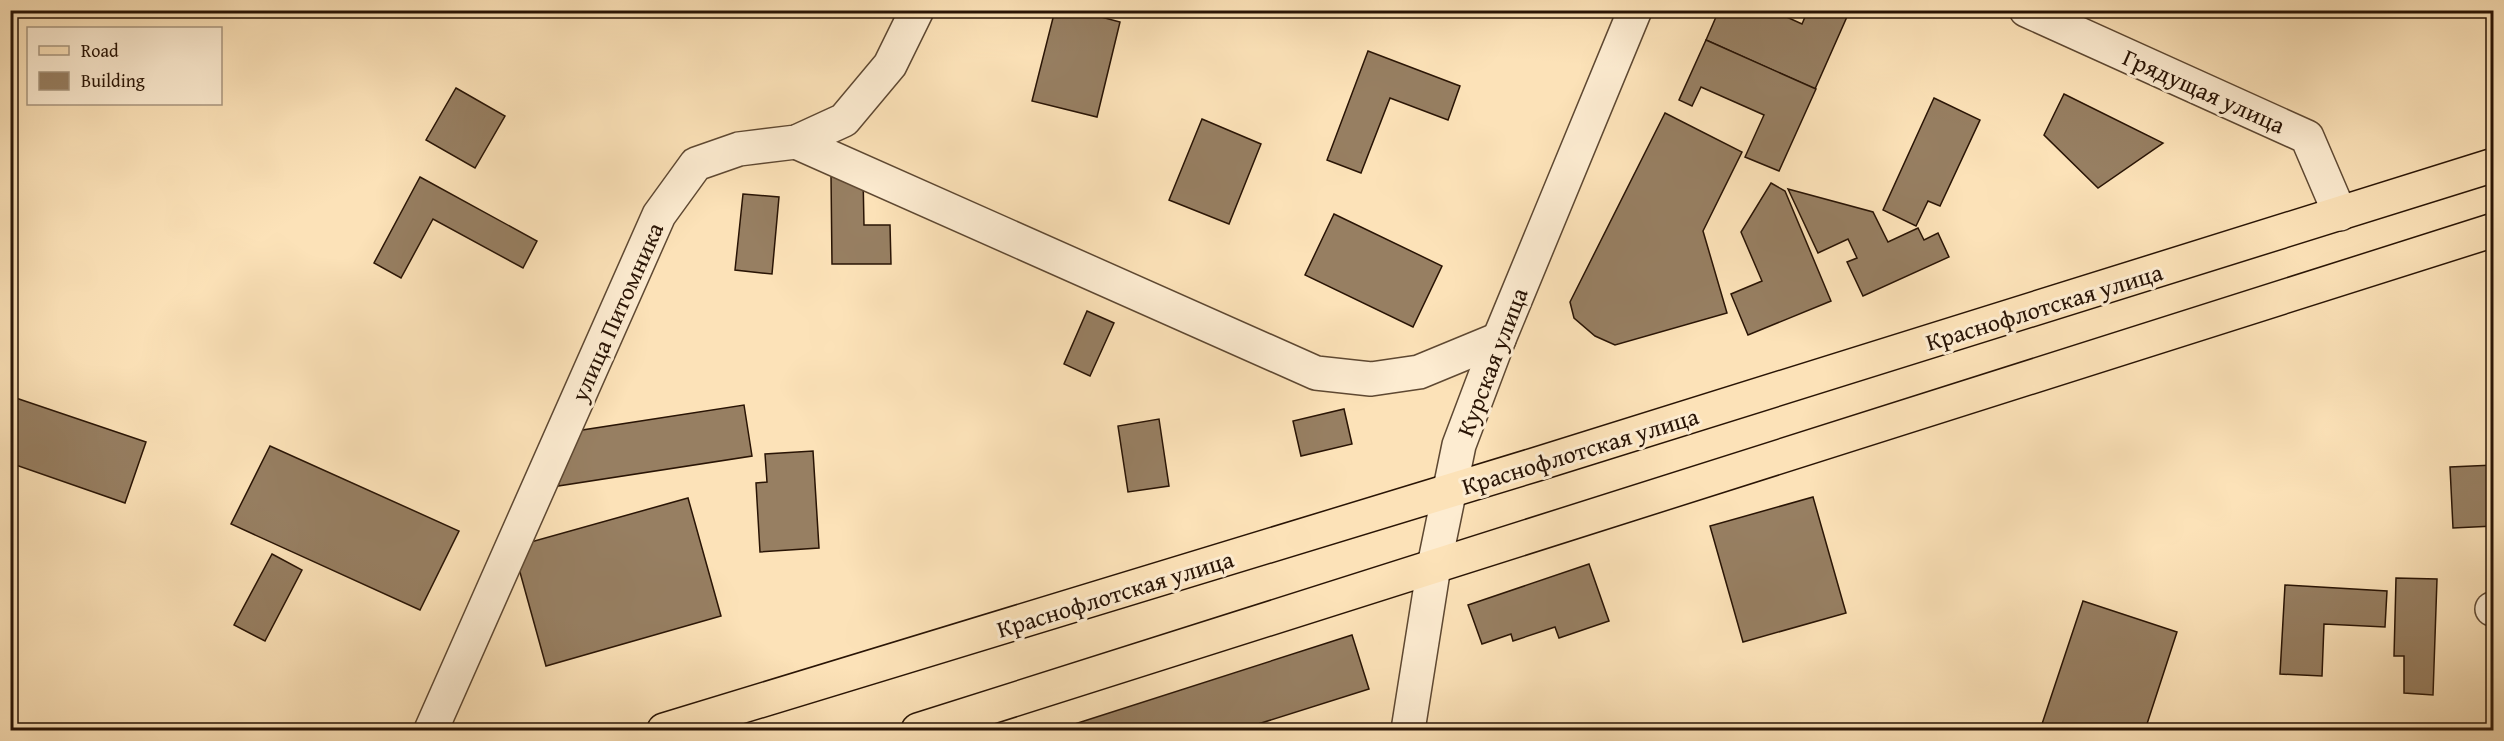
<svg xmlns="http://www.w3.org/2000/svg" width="2504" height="741" font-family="'Gentium Book Plus',serif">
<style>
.building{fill:#977f62;stroke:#291405;stroke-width:1.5}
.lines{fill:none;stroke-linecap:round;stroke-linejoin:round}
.minor-casing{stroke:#5e4832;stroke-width:36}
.tertiary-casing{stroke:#5e4832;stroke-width:36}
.primary-casing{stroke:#291405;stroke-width:36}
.minor{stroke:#fdecd1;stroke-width:33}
.tertiary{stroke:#fdecd1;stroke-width:33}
.primary{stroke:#fce2b8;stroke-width:33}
.labels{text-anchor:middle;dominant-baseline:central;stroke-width:6;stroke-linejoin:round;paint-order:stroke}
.street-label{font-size:24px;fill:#291405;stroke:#fdecd1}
</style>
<rect width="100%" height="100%" fill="#fce2b8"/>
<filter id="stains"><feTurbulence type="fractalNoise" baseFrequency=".00333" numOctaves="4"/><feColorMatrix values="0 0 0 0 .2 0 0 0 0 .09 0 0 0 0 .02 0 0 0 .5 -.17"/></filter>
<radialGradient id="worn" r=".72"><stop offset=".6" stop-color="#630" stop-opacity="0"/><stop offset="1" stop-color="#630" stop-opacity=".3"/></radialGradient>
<g class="building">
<path d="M1055 10H1075L1120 22 1097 117 1032 101Z"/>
<path d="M1719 10H1771L1802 24 1808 10H1850L1815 89 1706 40Z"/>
<path d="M1706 40 1816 89 1779 171 1745 157 1764 115 1701 87 1692 106 1679 100Z"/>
<path d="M1368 51 1460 86 1448 120 1390 98 1361 173 1327 160Z"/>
<path d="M456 88 505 116 475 168 426 140Z"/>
<path d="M2064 94 2163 143 2098 188 2044 135Z"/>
<path d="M1934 98 1980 120 1940 206 1928 201 1916 226 1883 210Z"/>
<path d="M1665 113 1742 152 1703 231 1727 313 1615 345 1595 336 1574 318 1570 302Z"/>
<path d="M1202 119 1261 144 1229 224 1169 200Z"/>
<path d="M831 175H863L864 225H890L891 264H832Z"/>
<path d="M420 177 537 241 523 268 433 219 401 278 374 263Z"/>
<path d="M1771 183 1785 191 1831 301 1748 335 1731 294 1762 281 1741 232Z"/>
<path d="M1788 189 1873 212 1888 242 1918 228 1924 240 1938 233 1949 257 1863 296 1847 262 1857 258 1848 239 1818 253Z"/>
<path d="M743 194 779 197 772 274 735 270Z"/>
<path d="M1334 214 1442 266 1413 327 1305 275Z"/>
<path d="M1087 311 1114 323 1090 376 1064 364Z"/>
<path d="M10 396 146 442 125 503 10 463Z"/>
<path d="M744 405 752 456 558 486 576 431Z"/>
<path d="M1344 409 1352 444 1301 456 1293 421Z"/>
<path d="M1159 419 1169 486 1128 492 1118 426Z"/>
<path d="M270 446 459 531 420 610 231 524Z"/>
<path d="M813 451 819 548 760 552 756 483 767 482 765 454Z"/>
<path d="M2494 465V526L2453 528 2450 467Z"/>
<path d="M1813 497 1846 613 1743 642 1710 526Z"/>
<path d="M688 498 721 616 546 666 513 547Z"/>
<path d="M272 554 302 570 265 641 234 625Z"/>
<path d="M1589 564 1609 621 1559 638 1555 627 1513 641 1511 634 1482 644 1468 605Z"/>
<path d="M2396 578 2437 579 2433 695 2404 693V656H2394Z"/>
<path d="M2285 585 2387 591 2385 627 2324 624 2322 676 2280 674Z"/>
<path d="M2083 601 2177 632 2145 730H2040Z"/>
<path d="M1352 635 1369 689 1239 730H1056Z"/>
</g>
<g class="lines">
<g class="minor-casing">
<g id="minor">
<path d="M2026 10 2307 137 2340 214"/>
<path d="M796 142 1316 373 1371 379 1419 372 1499 339"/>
<path d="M2492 609H2494"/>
<path d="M431 730 659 215 696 164 739 149 796 142 844 120 890 65 917 10"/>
<path d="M1408 730 1434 566"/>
</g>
</g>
<g class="tertiary-casing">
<path id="tertiary" d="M1434 566 1459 445 1499 339 1635 10"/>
</g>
<g class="primary-casing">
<g id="primary">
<path d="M664 730 1534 465 2494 165"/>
<path d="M918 730 2494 230"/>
</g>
</g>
<use href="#minor" class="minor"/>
<use href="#tertiary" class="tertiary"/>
<use href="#primary" class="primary"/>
</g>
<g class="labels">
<g class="street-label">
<text transform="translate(2204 91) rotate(24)">Грядущая улица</text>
<text transform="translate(2044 307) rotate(-17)">Краснофлотская улица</text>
<text transform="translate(617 312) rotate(-66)">улица Питомника</text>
<text transform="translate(1492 362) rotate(-69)">Курская улица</text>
<text transform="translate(1580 451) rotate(-17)">Краснофлотская улица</text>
<text transform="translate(1115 594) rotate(-17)">Краснофлотская улица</text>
</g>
</g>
<rect width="2504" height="741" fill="none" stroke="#fce2b8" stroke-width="36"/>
<rect x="12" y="12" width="2480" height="717" fill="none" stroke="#291405" stroke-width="3"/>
<rect x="18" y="18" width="2468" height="705" fill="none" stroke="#291405" stroke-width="1.5"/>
<rect x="27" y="27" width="195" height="78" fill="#fdecd1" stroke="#a8967f" stroke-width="1.5"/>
<rect x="39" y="46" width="30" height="9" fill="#fce2b8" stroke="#a8967f" stroke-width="1.5"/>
<text x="81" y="57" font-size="18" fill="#291405">Road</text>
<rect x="39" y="72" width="30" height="18" fill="#977f62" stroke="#a8967f" stroke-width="1.5"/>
<text x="81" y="87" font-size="18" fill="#291405">Building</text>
<rect width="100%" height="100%" filter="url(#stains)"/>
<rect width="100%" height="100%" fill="url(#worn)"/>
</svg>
